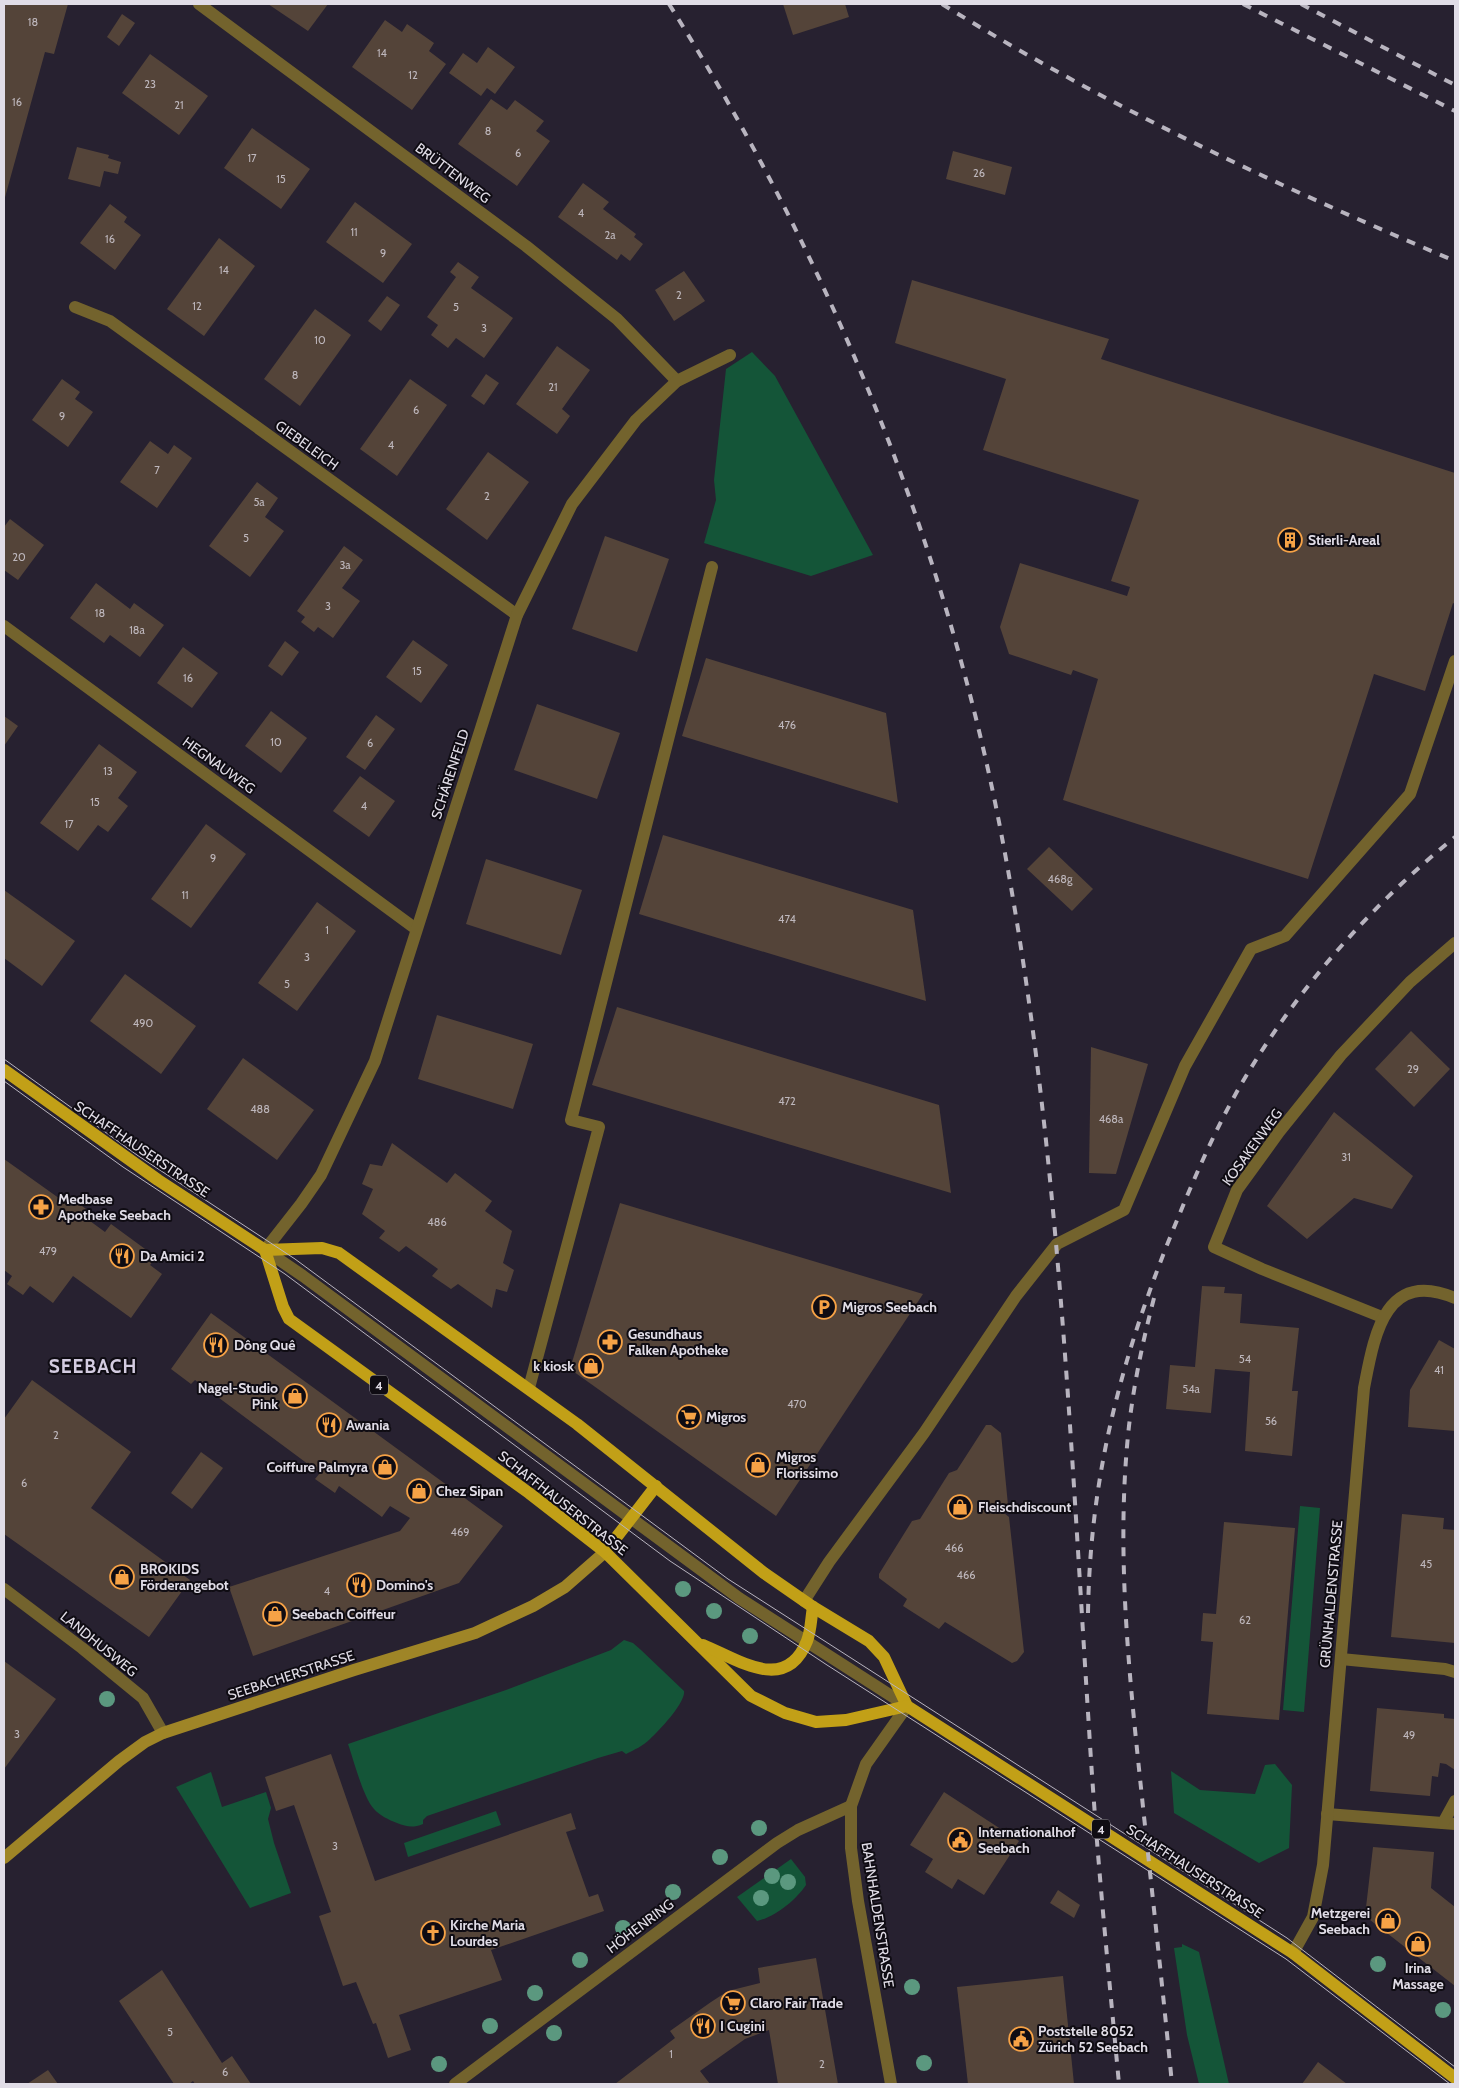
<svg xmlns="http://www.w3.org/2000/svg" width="1459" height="2088" font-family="Cabin,sans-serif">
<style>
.green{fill:#145538}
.building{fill:#544439}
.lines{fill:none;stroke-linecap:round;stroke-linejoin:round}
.lane{stroke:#73632d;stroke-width:12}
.street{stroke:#73632d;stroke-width:12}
.secondary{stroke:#9f8527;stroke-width:12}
.primary{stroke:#c2a017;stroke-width:12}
.tram{stroke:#b8b4bf;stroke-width:1}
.rail{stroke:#b8b4bf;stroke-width:4;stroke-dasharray:9 9;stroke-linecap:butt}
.tree{fill:#5b987f}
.labels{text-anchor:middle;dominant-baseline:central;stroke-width:4;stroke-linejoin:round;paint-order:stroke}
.number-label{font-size:11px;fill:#beb7bc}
.shield{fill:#0f0c13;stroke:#a29ea7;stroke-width:1}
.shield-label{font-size:12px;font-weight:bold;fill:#e1dde7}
.street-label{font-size:14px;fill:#e1dde7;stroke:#0f0c13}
.poi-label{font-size:14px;font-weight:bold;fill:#e1dde7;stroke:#0f0c13;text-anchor:start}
.district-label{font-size:19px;font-weight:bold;letter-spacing:1px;fill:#d3cbe0;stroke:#0f0c13}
</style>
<rect width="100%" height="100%" fill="#272130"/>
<g class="green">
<path d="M752 352 775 376 873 555 811 576 704 543 716 500 714 480 726 369Z"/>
<path d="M1300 1506 1320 1508 1304 1712 1283 1710Z"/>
<path d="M624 1640 633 1643 641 1650 684 1691C686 1702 659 1731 650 1739 643 1746 634 1750 626 1754L622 1751 598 1758 427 1816 423 1820V1824C413 1828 407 1827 397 1823 389 1820 379 1815 374 1809 363 1797 354 1761 348 1744L506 1690 611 1650Z"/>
<path d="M1275 1764 1292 1785 1289 1848 1259 1863 1174 1813 1171 1771 1200 1790 1255 1794 1265 1765Z"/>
<path d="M211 1772 222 1807 266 1792 271 1808 268 1819 274 1843 291 1893 250 1908 176 1787Z"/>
<path d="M496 1811 501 1825 408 1857 404 1843Z"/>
<path d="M791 1859 805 1877 806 1885C796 1900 775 1917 757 1921L737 1897Z"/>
<path d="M1182 1944 1199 1952 1229 2084H1199L1187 2035 1174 1948 1182 1947Z"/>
</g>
<g class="building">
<path d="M4 4H68L54 54 45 52 4 201Z"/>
<path d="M268 4H328L308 31Z"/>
<path d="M783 4H845L849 17 793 35Z"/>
<path d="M122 14 135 23 119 46 107 37Z"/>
<path d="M385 20 402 32 407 24 434 43 429 51 446 64 412 110 352 67Z"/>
<path d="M488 47 515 67 495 94 487 88 481 96 449 73 463 53 477 63Z"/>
<path d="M150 54 208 96 179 135 122 93Z"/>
<path d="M491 99 507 110 515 100 544 121 536 131 550 141 517 186 458 144Z"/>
<path d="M252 128 310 169 281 209 224 168Z"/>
<path d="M77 147 109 155 108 158 121 162 118 174 104 171 100 187 68 179Z"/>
<path d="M953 151 1012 167 1005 195 946 179Z"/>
<path d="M583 183 609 202 603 209 636 234 634 237 643 244 630 261 621 254 617 260 558 217Z"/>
<path d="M355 202 412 244 383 283 326 242Z"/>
<path d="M110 204 127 217 124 222 141 235 115 270 80 243Z"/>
<path d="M219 238 255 266 204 336 167 309Z"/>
<path d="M458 262 479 277 471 288 513 318 484 358 456 338 448 348 431 335 438 325 427 317 456 277 450 272Z"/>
<path d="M684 271 705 301 674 321 655 290Z"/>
<path d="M912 280 1109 339 1101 359 1455 473V604L1453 603 1425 691 1374 674 1308 879 1063 800 1098 679 1073 670 1071 675 1009 654 1000 627 1020 563 1127 596 1130 587 1111 581 1139 500 983 450 1006 379 895 343Z"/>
<path d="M387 296 400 305 381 331 368 321Z"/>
<path d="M315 309 351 335 300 406 264 379Z"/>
<path d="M557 346 590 370 562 409 570 416 557 434 516 404Z"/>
<path d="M486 374 499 383 484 405 471 396Z"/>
<path d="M62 379 80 392 75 399 93 412 68 447 32 420Z"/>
<path d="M410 379 447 405 397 476 360 449Z"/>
<path d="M150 441 168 454 174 445 192 458 157 508 120 482Z"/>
<path d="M488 452 529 482 487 540 446 509Z"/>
<path d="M257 482 278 498 265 517 284 531 250 577 209 546Z"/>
<path d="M10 519 44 545 18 580 4 570V527Z"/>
<path d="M605 536 669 559 637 652 572 629Z"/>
<path d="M344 546 363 560 342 588 360 601 333 638 318 627 314 632 301 622 305 617 297 611Z"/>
<path d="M96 583 130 609 134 603 164 625 140 657 110 635 104 643 70 618Z"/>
<path d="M413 640 448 665 421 703 386 677Z"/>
<path d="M285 641 299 652 282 676 268 666Z"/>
<path d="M183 647 218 673 192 708 157 683Z"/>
<path d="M706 658 886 713 898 803 682 736Z"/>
<path d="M537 704 620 733 597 799 514 770Z"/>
<path d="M271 711 307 738 281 773 245 746Z"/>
<path d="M376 715 395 729 365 770 346 757Z"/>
<path d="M4 716 18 726 4 746Z"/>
<path d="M99 744 137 772 118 798 128 806 108 832 98 825 78 851 40 823Z"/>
<path d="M360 776 395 801 369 837 333 811Z"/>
<path d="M206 824 246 854 191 928 151 899Z"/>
<path d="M663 835 913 910 926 1001 639 914Z"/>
<path d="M1049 847 1093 889 1072 911 1027 869Z"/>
<path d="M486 859 582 890 561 955 466 924Z"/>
<path d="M4 890 75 941 42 986 4 958Z"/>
<path d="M317 902 356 931 297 1011 258 983Z"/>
<path d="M125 974 196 1026 161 1074 90 1021Z"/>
<path d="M617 1007 939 1105 951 1193 592 1085Z"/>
<path d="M437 1015 533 1044 513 1109 418 1079Z"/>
<path d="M1411 1031 1450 1069 1414 1107 1375 1069Z"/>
<path d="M1091 1047 1148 1064 1116 1174 1089 1173Z"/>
<path d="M243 1058 314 1110 277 1160 207 1109Z"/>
<path d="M1334 1112 1413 1176 1392 1209 1354 1198 1307 1239 1267 1206Z"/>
<path d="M392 1143 447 1183 455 1173 492 1201 485 1211 512 1231 503 1263 514 1270 507 1292 496 1289 492 1308 458 1284 451 1289 432 1276 438 1269 406 1246 399 1252 379 1238 385 1231 362 1214 373 1189 362 1184 370 1164 382 1166Z"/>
<path d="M4 1159 70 1206 74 1200 94 1215 90 1221 105 1232 111 1224 156 1257 150 1265 162 1274 131 1318 73 1276 53 1303 30 1286 23 1295 7 1284 12 1276 4 1270Z"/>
<path d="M620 1203 923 1294 776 1516 570 1369Z"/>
<path d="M1202 1286 1225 1287 1224 1293 1242 1294 1240 1323 1299 1328 1292 1391H1298L1292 1456 1245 1451 1250 1372 1215 1369 1211 1413 1166 1409 1170 1365 1195 1367Z"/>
<path d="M211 1313 503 1526 459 1583 253 1656 229 1587 400 1531 410 1518 390 1506 382 1517 339 1486 335 1493 315 1479 320 1473 195 1380 191 1384 171 1369Z"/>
<path d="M1439 1340 1455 1349V1431L1408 1427 1410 1390Z"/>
<path d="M32 1380 131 1452 91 1508 190 1580 149 1637 4 1534V1419Z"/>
<path d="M986 1425H991L1001 1433 1008 1505 1004 1513 1009 1517 1024 1652 1017 1661 1012 1663 945 1622 939 1629 903 1606 907 1599 879 1578V1574L912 1521 920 1519 949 1473 957 1470Z"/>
<path d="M201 1452 223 1468 192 1509 171 1493Z"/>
<path d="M1402 1514 1444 1518 1443 1529 1455 1530V1643L1391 1637Z"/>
<path d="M1224 1522 1295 1528 1279 1720 1207 1714 1213 1642 1201 1641 1203 1613 1216 1614Z"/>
<path d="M4 1661 56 1699 4 1769Z"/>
<path d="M1377 1708 1444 1714V1718L1455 1719V1770L1446 1764 1440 1763 1438 1777 1432 1776 1430 1796 1370 1791Z"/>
<path d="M331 1754 375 1881 571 1813 576 1829 566 1832 589 1897 598 1894 604 1911 491 1950 502 1980 399 2015 411 2050 388 2058 376 2023 373 2024 356 1982 343 1986 319 1916 331 1912 294 1805 276 1811 265 1777Z"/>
<path d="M944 1792 1019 1841 984 1895 958 1879 952 1889 925 1872 933 1859 910 1845Z"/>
<path d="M1373 1847 1434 1852 1431 1888 1455 1907V1986L1365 1916Z"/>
<path d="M1058 1890 1080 1905 1074 1918 1050 1903Z"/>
<path d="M816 1958 838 2084H778L769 2030 745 2039 700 2071 710 2084H615L675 2038 670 2031 711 2002 728 1991 760 1983 758 1968Z"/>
<path d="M162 1970 222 2063 232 2056 251 2084H195L193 2081 189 2084H174L119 2001Z"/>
<path d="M1063 1976 1074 2084H968L957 1987Z"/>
<path d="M1318 2062 1347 2084H1302Z"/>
<path d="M48 2070 58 2084H27Z"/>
</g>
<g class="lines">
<g class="lane">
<path d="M265 1250 303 1276 739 1598 907 1706"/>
<path d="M529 1388 599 1127 571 1120 712 567"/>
<path d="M804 1601 829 1562 924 1433 1016 1296 1057 1244 1124 1210 1185 1066 1251 949 1285 936 1410 794 1455 661"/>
<path d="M1327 1814 1455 1824"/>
<path d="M1443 1823 1455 1801"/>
</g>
<g class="street">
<path d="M199 4 526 246 617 319 677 381"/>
<path d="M75 307 110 321 517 615"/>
<path d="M4 626 416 929"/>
<path d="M265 1250 301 1204 321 1175 375 1061 517 615 572 504 636 420 677 381 730 355"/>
<path d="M1382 1317 1262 1269 1214 1247 1237 1190 1279 1132 1341 1055 1410 982 1455 943"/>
<path d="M4 1589 82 1648 143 1698 163 1733"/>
<path d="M1341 1659 1445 1669 1455 1672"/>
<path d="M1293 1953 1313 1917 1323 1865 1364 1388C1374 1337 1384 1268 1455 1298"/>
<path d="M455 2084 777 1843 798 1830 851 1806"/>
<path d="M891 2084 858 1901 851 1848V1806L866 1764 907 1706"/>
</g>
<path class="secondary" d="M4 1858 119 1761 145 1742 163 1733 354 1670 475 1633 533 1606 565 1587 605 1552"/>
<g class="primary">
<path d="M4 1070 158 1180 265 1250 322 1248 339 1253 577 1424 764 1573 813 1607 869 1641 884 1657 907 1706 1293 1953 1455 2078"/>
<path d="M265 1250 283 1307 289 1319 529 1493 605 1552 751 1696 785 1713 816 1722 846 1720 907 1706"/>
<path d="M605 1552 656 1486"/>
<path d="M703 1645C739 1660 786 1694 807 1641 811 1631 811 1618 813 1607"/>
</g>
<g class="tram">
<path d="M4 1059 137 1155 295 1259 728 1579 1287 1938 1455 2067"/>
<path d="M4 1081 123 1167 285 1274 670 1561 827 1665 1286 1959 1450 2084"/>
</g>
<g class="rail">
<path d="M669 4C823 249 936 518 995 802 1057 1107 1069 1419 1089 1728 1096 1847 1108 1966 1119 2084"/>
<path d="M942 4C1106 106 1278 186 1455 261"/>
<path d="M1243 4 1455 111"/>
<path d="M1301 4 1455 85"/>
<path d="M1454 4H1455"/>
<path d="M1154 1298C1143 1340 1134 1383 1129 1426 1115 1553 1130 1682 1143 1807 1153 1900 1163 1992 1172 2084"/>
<path d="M1088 1613C1090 1482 1118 1371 1165 1250 1187 1195 1210 1139 1239 1088 1295 991 1369 907 1455 837"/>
</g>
</g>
<g class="tree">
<circle cx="683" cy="1589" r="8"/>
<circle cx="714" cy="1611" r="8"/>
<circle cx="750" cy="1636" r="8"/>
<circle cx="107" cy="1699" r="8"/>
<circle cx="759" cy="1828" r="8"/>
<circle cx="720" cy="1857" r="8"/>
<circle cx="772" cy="1876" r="8"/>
<circle cx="788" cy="1882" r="8"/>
<circle cx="673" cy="1892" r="8"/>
<circle cx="761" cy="1898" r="8"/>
<circle cx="623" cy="1928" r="8"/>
<circle cx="580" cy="1960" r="8"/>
<circle cx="1378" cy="1964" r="8"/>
<circle cx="912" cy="1987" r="8"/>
<circle cx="535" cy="1993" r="8"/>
<circle cx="1443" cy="2010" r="8"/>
<circle cx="490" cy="2026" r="8"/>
<circle cx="554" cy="2033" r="8"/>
<circle cx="924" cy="2063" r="8"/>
<circle cx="439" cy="2064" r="8"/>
</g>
<defs>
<g id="building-ring" transform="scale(1.25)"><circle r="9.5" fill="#0f0c13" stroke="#f6a246" stroke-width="1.5"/><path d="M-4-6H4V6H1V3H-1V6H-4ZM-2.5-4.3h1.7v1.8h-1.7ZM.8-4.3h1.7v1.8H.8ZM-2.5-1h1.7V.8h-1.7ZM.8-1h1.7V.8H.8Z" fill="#f6a246"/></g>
<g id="pharmacy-ring" transform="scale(1.25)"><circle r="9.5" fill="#0f0c13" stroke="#f6a246" stroke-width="1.5"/><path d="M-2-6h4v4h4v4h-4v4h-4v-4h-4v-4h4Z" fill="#f6a246"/></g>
<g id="restaurant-ring" transform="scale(1.25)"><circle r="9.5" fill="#0f0c13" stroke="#f6a246" stroke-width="1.5"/><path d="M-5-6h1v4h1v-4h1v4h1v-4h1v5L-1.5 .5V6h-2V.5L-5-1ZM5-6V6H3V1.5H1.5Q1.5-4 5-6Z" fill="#f6a246"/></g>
<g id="parking-ring" transform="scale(1.25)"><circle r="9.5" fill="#0f0c13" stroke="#f6a246" stroke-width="1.5"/><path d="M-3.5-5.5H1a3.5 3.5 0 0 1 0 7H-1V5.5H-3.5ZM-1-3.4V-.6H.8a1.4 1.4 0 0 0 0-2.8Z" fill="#f6a246"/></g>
<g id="shop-ring" transform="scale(1.25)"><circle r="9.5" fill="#0f0c13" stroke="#f6a246" stroke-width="1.5"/><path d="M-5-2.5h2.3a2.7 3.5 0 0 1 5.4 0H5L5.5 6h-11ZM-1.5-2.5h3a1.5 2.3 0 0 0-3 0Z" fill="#f6a246"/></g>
<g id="supermarket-ring" transform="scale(1.25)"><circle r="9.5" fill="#0f0c13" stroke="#f6a246" stroke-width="1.5"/><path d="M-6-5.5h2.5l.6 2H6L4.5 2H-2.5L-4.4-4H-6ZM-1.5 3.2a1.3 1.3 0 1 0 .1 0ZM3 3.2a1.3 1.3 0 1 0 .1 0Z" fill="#f6a246"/></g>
<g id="civic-ring" transform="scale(1.25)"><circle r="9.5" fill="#0f0c13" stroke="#f6a246" stroke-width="1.5"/><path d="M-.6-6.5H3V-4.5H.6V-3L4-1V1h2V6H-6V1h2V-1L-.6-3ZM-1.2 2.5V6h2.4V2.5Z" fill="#f6a246"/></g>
<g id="church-ring" transform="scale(1.25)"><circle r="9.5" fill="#0f0c13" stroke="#f6a246" stroke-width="1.5"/><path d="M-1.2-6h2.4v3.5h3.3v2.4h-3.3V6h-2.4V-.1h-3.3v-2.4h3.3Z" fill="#f6a246"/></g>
</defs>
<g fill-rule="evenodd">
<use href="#building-ring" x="1290" y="540"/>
<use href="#pharmacy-ring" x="41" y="1207"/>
<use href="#restaurant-ring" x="122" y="1256"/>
<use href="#parking-ring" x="824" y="1307"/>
<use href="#pharmacy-ring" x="610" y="1342"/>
<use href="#restaurant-ring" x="216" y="1345"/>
<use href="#shop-ring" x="591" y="1366"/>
<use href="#shop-ring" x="295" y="1396"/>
<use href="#supermarket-ring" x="689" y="1417"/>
<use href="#restaurant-ring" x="329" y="1425"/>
<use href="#shop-ring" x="758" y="1465"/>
<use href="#shop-ring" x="385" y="1467"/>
<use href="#shop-ring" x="419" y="1491"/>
<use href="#shop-ring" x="960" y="1507"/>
<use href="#shop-ring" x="122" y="1577"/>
<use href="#restaurant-ring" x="359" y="1585"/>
<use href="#shop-ring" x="275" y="1614"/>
<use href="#civic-ring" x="960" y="1840"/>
<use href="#shop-ring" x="1388" y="1921"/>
<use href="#church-ring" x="433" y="1933"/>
<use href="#shop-ring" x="1418" y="1944"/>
<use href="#supermarket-ring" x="733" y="2003"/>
<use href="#restaurant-ring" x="703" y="2026"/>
<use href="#civic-ring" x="1021" y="2039"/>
</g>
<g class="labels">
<g class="number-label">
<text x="33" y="22">18</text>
<text x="382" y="53">14</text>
<text x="413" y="75">12</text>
<text x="150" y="84">23</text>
<text x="17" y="102">16</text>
<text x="179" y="105">21</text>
<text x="488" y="131">8</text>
<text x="518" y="153">6</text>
<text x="252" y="158">17</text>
<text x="979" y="173">26</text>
<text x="281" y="179">15</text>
<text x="581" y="213">4</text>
<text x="354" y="232">11</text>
<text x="610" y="235">2a</text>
<text x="110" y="239">16</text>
<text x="383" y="253">9</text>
<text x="224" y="270">14</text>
<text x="679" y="295">2</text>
<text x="197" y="306">12</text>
<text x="456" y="307">5</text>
<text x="484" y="328">3</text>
<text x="320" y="340">10</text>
<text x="295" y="375">8</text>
<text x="553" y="387">21</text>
<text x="416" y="410">6</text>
<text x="62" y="416">9</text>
<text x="391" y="445">4</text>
<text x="157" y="470">7</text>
<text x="487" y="496">2</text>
<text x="259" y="502">5a</text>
<text x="246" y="538">5</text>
<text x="19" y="557">20</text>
<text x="345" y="565">3a</text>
<text x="328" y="606">3</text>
<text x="100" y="613">18</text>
<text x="137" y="630">18a</text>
<text x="417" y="671">15</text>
<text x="188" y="678">16</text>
<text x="787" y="725">476</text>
<text x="276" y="742">10</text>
<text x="370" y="743">6</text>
<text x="108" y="771">13</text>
<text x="95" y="802">15</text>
<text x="364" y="806">4</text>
<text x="69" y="824">17</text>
<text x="213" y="858">9</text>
<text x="1060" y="879">468g</text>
<text x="185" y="895">11</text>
<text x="787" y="919">474</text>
<text x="327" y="930">1</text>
<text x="307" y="957">3</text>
<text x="287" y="984">5</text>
<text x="143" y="1023">490</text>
<text x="1413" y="1069">29</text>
<text x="787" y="1101">472</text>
<text x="260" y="1109">488</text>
<text x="1111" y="1119">468a</text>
<text x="1346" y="1157">31</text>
<text x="437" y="1222">486</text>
<text x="48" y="1251">479</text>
<text x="1245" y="1359">54</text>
<text x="1439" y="1370">41</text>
<text x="1191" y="1389">54a</text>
<text x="797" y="1404">470</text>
<text x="1271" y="1421">56</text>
<text x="56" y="1435">2</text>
<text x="24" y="1483">6</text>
<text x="460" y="1532">469</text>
<text x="954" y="1548">466</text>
<text x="1426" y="1564">45</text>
<text x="966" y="1575">466</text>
<text x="327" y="1591">4</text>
<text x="1245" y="1620">62</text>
<text x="17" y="1734">3</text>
<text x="1409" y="1735">49</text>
<text x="335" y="1846">3</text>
<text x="170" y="2032">5</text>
<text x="671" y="2054">1</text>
<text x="822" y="2064">2</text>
<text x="225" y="2072">6</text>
</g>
<g class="shield">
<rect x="370" y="1375.5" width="18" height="19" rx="4"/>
<rect x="1092" y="1819.5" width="18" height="19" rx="4"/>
</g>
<g class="shield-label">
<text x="379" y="1385">4</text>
<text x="1101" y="1829">4</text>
</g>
<g class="street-label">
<text transform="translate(453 173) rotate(37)">BRÜTTENWEG</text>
<text transform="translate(307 445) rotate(36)">GIEBELEICH</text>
<text transform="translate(219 765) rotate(36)">HEGNAUWEG</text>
<text transform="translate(450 774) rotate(-72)">SCHÄRENFELD</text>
<text transform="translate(1252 1147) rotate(-54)">KOSAKENWEG</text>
<text transform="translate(142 1149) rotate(34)">SCHAFFHAUSERSTRASSE</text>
<text transform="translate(563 1503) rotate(38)">SCHAFFHAUSERSTRASSE</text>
<text transform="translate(1331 1594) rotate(-85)">GRÜNHALDENSTRASSE</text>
<text transform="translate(99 1644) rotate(39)">LANDHUSWEG</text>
<text transform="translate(291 1675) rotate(-18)">SEEBACHERSTRASSE</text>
<text transform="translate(1195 1871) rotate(33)">SCHAFFHAUSERSTRASSE</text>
<text transform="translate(878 1915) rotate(81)">BAHNHALDENSTRASSE</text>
<text transform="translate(640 1926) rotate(-37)">HÖHENRING</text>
</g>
<g class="poi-label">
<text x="1308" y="540">Stierli-Areal</text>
<text x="58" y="1199">Medbase<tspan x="58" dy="16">Apotheke Seebach</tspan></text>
<text x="140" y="1256">Da Amici 2</text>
<text x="842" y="1307">Migros Seebach</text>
<text x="628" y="1334">Gesundhaus<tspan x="628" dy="16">Falken Apotheke</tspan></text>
<text x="234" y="1345">Dông Quê</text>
<text x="574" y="1366" text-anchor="end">k kiosk</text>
<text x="278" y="1388" text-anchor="end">Nagel-Studio<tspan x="278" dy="16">Pink</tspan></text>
<text x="706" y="1417">Migros</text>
<text x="346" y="1425">Awania</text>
<text x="776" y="1457">Migros<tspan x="776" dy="16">Florissimo</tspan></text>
<text x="368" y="1467" text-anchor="end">Coiffure Palmyra</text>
<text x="436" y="1491">Chez Sipan</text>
<text x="978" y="1507">Fleischdiscount</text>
<text x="140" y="1569">BROKIDS<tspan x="140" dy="16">Förderangebot</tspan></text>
<text x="376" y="1585">Domino's</text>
<text x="292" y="1614">Seebach Coiffeur</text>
<text x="978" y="1832">Internationalhof<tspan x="978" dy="16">Seebach</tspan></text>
<text x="1370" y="1913" text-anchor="end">Metzgerei<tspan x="1370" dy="16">Seebach</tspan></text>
<text x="450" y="1925">Kirche Maria<tspan x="450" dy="16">Lourdes</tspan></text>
<text x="1418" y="1968" text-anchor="middle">Irina<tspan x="1418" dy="16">Massage</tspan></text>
<text x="750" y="2003">Claro Fair Trade</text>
<text x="720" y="2026">I Cugini</text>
<text x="1038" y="2031">Poststelle 8052<tspan x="1038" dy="16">Zürich 52 Seebach</tspan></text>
</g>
<g class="district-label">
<text x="93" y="1366">SEEBACH</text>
</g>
</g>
<rect width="1459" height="2088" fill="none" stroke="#e1dde7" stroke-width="10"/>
</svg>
